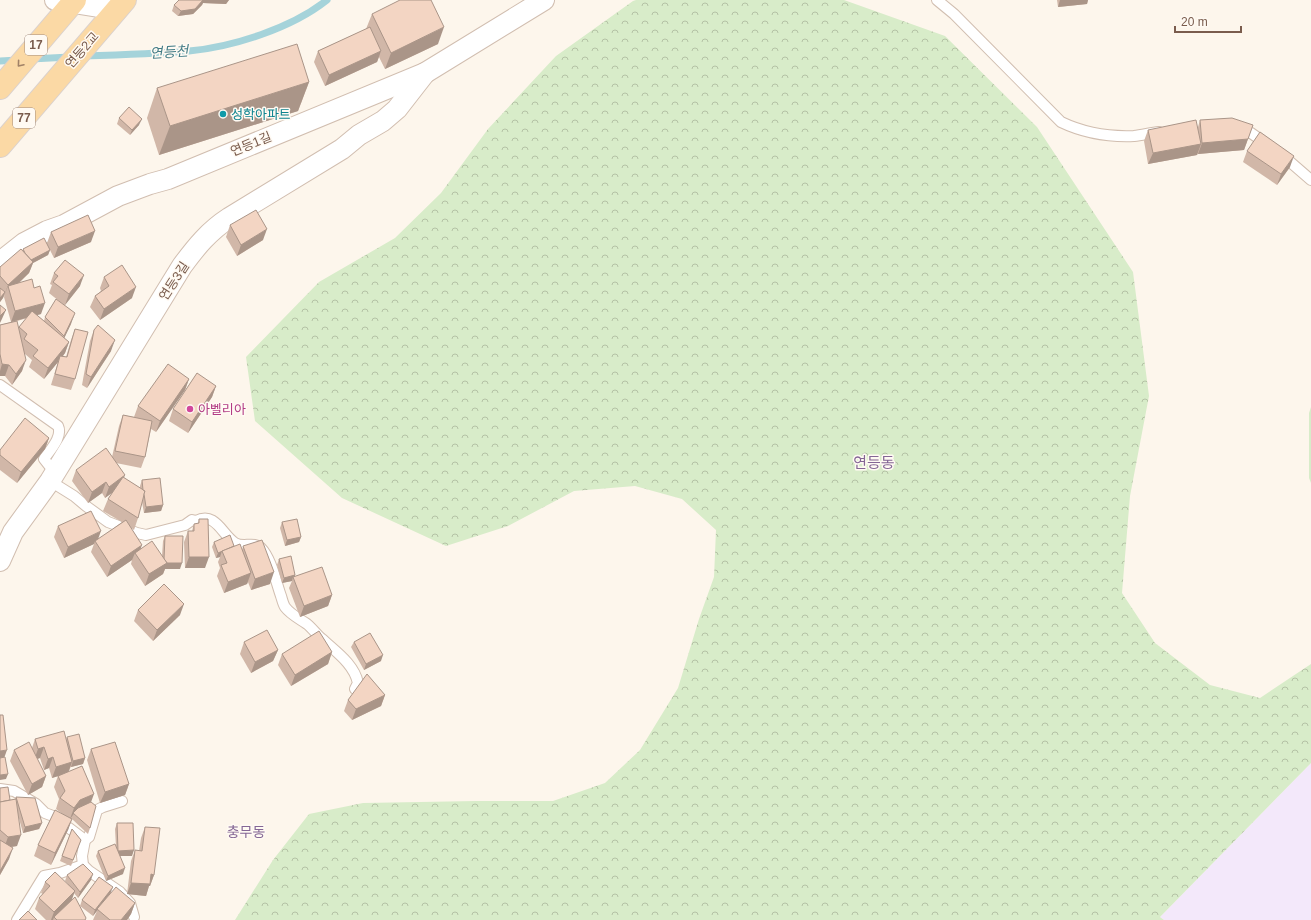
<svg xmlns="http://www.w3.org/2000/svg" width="1311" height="920" font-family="Arial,'Noto Sans KR',sans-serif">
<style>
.education{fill:#f3e8fa}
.forest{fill:url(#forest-crowns)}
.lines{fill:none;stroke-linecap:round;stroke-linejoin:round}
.stream{stroke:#a5d3da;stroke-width:7}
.service-casing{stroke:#d1beb0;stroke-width:12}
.minor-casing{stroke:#d1beb0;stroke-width:22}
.primary-casing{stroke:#dad1cd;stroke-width:24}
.service{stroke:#fff;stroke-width:10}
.minor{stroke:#fff;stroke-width:20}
.primary{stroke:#fbd9a5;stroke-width:22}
.wall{fill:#d1b7a8;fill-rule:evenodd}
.shaded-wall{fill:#aa9588}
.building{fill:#f3d5c3;stroke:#aa9588}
.oneway{stroke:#a18267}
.culture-dot{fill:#0f9aa8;stroke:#fffaf3;stroke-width:1.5}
.hotel-dot{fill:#d1479c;stroke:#fffaf3;stroke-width:1.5}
.labels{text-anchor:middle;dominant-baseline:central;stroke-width:3;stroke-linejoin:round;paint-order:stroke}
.shield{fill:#fffaf3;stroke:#a28b7f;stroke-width:1}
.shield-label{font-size:12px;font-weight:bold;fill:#7a5c4d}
.street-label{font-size:13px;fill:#7a5c4d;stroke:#fffaf3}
.culture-label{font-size:13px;fill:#0d838f;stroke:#fffaf3;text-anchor:start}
.hotel-label{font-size:13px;fill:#b23c85;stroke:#fffaf3;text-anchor:start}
.water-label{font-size:14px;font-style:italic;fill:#437c86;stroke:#fffaf3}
.neighbourhood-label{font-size:14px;fill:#846695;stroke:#fffaf3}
.quarter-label{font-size:15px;fill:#846695;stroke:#fffaf3}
</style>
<defs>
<pattern id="forest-crowns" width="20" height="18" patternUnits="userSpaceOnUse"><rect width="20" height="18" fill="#d8ecc9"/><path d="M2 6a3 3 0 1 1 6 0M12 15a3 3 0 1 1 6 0" fill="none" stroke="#b4c2a5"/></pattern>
</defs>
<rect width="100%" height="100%" fill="#fdf6ec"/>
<path class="education" d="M1311 763V920H1164L1160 917Z"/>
<g class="forest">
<path d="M636 0H844L945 36 1037 127 1133 272 1149 396 1130 496 1122 593 1155 643 1210 685 1260 698 1311 664V763L1160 917 1164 920H235L273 860 309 814 363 803 476 801H553L605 783 640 750 678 688 699 619 714 577 716 530 682 499 635 486 574 491 508 526 446 546 342 498 255 421 246 357 319 282 395 238 441 193 488 129 556 56 633 1Z"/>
<path d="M1311 407V483L1309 478V413Z"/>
</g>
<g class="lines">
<g class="stream">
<path d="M82 56C118 55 154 54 189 51 233 47 292 28 327 0"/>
<path d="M31 59 70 57"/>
<path d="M0 61 18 60"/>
</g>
<g class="service-casing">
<g id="service">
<path d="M937 0 954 14 1061 122C1084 133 1110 137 1134 136 1142 135 1151 133 1159 132"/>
<path d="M1238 129 1251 133 1268 145"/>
<path d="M1281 154 1311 180"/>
<path d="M0 385 58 426C63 437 50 450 44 459L55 473"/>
<path d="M50 481 74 496 86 506 108 522 137 533 146 535 185 525 192 520 196 521C216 511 222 535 235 543 243 548 254 541 261 548 271 558 276 582 281 596 282 599 283 604 285 607 291 615 300 619 307 624 313 629 317 635 322 639 336 652 354 664 358 683L355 689"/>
<path d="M0 789 14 791 36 804 45 813 53 816 85 840 89 837 97 810 103 807 122 801"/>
<path d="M85 840 82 856 83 865 89 871 120 892 130 903 134 917"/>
<path d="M17 920 44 876 60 873 83 865"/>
</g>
</g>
<g class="minor-casing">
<g id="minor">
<path d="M55 0 117 10"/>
<path d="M0 262 24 243 47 231 64 225 118 196 150 184 168 179 425 73 544 0"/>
<path d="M0 561 13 532 50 481 182 266C196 247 209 231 229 218L342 149 359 135 383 121 397 109 425 73"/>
</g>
</g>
<g class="primary-casing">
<g id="primary">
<path d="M0 88 75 0"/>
<path d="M0 146 125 0"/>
</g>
</g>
<use href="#service" class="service"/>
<use href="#minor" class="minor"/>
<use href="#primary" class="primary"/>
</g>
<g class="wall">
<path d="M179 0H229L226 4 203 3 202 5 193 14 178 16 172 11 174 5Z"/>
<path d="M1057 0H1088L1087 4 1058 7Z"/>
<path d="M372 14 438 44 385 69 379 57 377 62 325 86 314 62 318 51 366 29Z"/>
<path d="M309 82 298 111 159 155 147 118 157 88Z"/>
<path d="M119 118 139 125 130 135 117 124Z"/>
<path d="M1200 120 1253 125 1244 150 1198 154V153L1197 155 1148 164 1144 141 1148 130 1198 127Z"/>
<path d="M1247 151 1290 167 1277 185 1243 162Z"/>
<path d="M230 225 263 240 237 256 226 237Z"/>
<path d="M51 232 91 242 54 258 50 250 48 255 33 263 29 273 19 283 41 314 37 315 44 321 45 317 64 305 49 293 52 285 50 284 54 273 80 286 65 305 71 324 64 338 69 342 65 353 63 356 66 357 71 340 75 329V379L71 390 51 385 58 362 44 379 29 367 32 360 25 354 22 371 12 385 5 376H0V325L11 322 4 297 5 295 0 302V267L23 250V249L47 243ZM27 318 19 328 14 322Z"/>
<path d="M104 277 132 298 100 320 90 307 95 296 101 291 100 288Z"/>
<path d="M94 330 111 351 87 388 82 385 90 341Z"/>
<path d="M189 379 185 390 156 432 151 429 145 457 141 468 116 463 124 478 140 488V486L142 480 163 505 161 511 144 513 142 502 138 518 134 530 130 527 141 549 162 556 163 541 165 536 180 569H165L163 574 145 586 131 564 132 560 107 577 91 552 94 544 64 558 54 537 58 526 99 539 122 522 103 511 108 499 112 493 105 498 102 493 88 503 72 481 76 470 112 457 119 426 123 415 134 417 138 406Z"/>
<path d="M216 386 212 397 188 433 169 421 173 409Z"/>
<path d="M49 438 45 449 17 483 0 470V450Z"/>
<path d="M199 519 205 568H185L184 542 188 531H192L194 524 198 523Z"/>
<path d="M282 522 301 537 299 542 285 546 280 528Z"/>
<path d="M214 542 234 546 242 550 243 546 270 584 251 590 248 582 247 584 224 593 217 576 220 568 218 562 220 557 216 558 212 547Z"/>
<path d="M279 559 295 575V576L332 595 328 606 300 617 289 588 292 581 282 583 277 565Z"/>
<path d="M138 610 180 615 153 641 134 621Z"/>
<path d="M244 642 278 650 273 661 251 673 240 654Z"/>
<path d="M354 642 381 661 364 670 351 647Z"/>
<path d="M332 652 328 664 291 686 278 665 282 654Z"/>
<path d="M385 695 381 706 352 720 344 711 348 700Z"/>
<path d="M67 737 85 758 83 764 71 767V766L69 771 91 802 90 828 88 834 72 819 68 830 51 865 34 856 38 845 65 816 56 809 59 799 54 787 58 776 52 778 49 768 44 770 40 758 37 759 46 776 42 787 28 795 10 761 14 750 32 748 35 739H66Z"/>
<path d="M91 749 129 784 125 795 100 803 87 760Z"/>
<path d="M0 788 10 800 15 799 16 797 42 823 39 829 23 833 18 815 17 846 11 847 9 859 0 875Z"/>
<path d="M117 823 132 856H120L123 874 106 881 96 856 98 851 116 847 115 829Z"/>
<path d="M145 827 154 875 150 886H149L146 896 127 894 131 861 135 850 139 851 141 838Z"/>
<path d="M72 829 81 840 71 866 60 861Z"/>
<path d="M67 875 91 880 78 898 74 893 71 900 86 920H53L54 919 53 920H46L35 909 39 898 43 894 41 893 45 882 68 884 65 881Z"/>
<path d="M111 892 102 904 135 903 131 914 127 920H93L97 911 93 916 80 906 82 900Z"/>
</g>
<g class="shaded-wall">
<path d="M202 0H229L226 4 203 3 202 5 193 14 178 16 181 11Z"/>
<path d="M1060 0H1088L1087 4 1058 7Z"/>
<path d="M444 27 438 44 385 69 391 53Z"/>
<path d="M381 51 377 62 325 86 329 75Z"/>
<path d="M309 82 298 111 159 155 170 126Z"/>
<path d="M142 119 139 125 130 135 132 130Z"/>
<path d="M1248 139 1244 150 1198 154 1202 143Z"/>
<path d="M1201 144 1197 155 1148 164 1153 153Z"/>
<path d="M1294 156 1290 167 1277 185 1281 174Z"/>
<path d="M267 229 263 240 237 256 241 245Z"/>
<path d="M95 231 91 242 54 258 58 247Z"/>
<path d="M50 250 48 255 33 263 29 273 10 291 8 286 4 296 8 285 29 261Z"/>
<path d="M84 275 80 286 65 305 69 294Z"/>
<path d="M136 287 132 298 100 320 104 309Z"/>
<path d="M5 292 3 298 0 302V298Z"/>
<path d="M45 303 41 314 11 322 15 311Z"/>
<path d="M6 310 1 321 0 323V316Z"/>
<path d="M75 313 71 324 60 347 64 336Z"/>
<path d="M115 340 111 351 87 388 91 377Z"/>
<path d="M69 342 65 353 59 361 60 356 58 362 44 379 48 368Z"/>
<path d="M26 360 22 371 12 385 16 374Z"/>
<path d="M2 364 9 365 5 376H0V371Z"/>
<path d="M189 379 185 390 156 432 160 421Z"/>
<path d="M216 386 212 397 188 433 192 422Z"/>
<path d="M49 438 45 449 17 483 21 472Z"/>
<path d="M125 475 121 486 105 498 109 487Z"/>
<path d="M106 482 102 493 88 503 92 492Z"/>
<path d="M163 505 161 511 144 513 146 507Z"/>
<path d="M101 531 97 542 95 541 94 544 64 558 68 547Z"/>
<path d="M301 537 299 542 285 546 287 540Z"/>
<path d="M142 545 138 556 135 553 132 560 107 577 111 566Z"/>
<path d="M222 551 220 557 216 558 218 553Z"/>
<path d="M189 557H209L205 568H185Z"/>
<path d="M164 563H182L180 569H165L163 574 145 586 149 574Z"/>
<path d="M274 572 270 584 251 590 255 579Z"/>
<path d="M251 573 247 584 224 593 228 582Z"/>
<path d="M295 575 294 579 293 577 292 581 282 583 284 578Z"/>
<path d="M332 595 328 606 300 617 304 606Z"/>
<path d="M184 604 180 615 153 641 157 630Z"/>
<path d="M278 650 273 661 251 673 255 662Z"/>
<path d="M332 652 328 664 291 686 295 675Z"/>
<path d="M383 655 381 661 364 670 366 664Z"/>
<path d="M385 695 381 706 352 720 356 709Z"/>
<path d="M44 747 40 758 34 760 38 749Z"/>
<path d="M7 750 3 761 0 762V751Z"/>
<path d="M53 757 49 768 44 770 48 759Z"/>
<path d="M85 758 83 764 71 767 73 761Z"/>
<path d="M72 762 68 773 52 778 56 767Z"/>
<path d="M8 774 6 779 0 780V775Z"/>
<path d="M46 776 42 787 28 795 32 784Z"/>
<path d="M129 784 125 795 100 803 105 792Z"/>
<path d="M94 794 90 805 76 811 70 819 74 808 80 800Z"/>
<path d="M72 819 68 830 51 865 55 853Z"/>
<path d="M42 823 39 829 23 833 25 827Z"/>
<path d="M21 835 17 846 4 848 8 837Z"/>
<path d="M13 848 9 859 0 875V871Z"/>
<path d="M134 850 132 856H116L118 851Z"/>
<path d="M125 868 123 874 106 881 108 876Z"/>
<path d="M93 874 91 880 78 898 80 892Z"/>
<path d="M151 874 154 875 150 886H149L146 896 127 894 131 883Z"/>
<path d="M113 887 111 892 93 916 95 910Z"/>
<path d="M75 891 71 902 54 917 53 920H51L54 912Z"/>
<path d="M135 903 131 914 127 920H121Z"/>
</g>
<g class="building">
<path d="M179 0H203L195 9 181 11 174 5Z"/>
<path d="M400 0H431L444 27 391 53 372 14Z"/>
<path d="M370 27 381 51 329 75 318 51Z"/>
<path d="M297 44 309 82 170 126 157 88Z"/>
<path d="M129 107 142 119 132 130 119 118Z"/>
<path d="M1232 118 1253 125 1248 139 1202 143 1200 120Z"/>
<path d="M1196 120 1201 144 1153 153 1148 130Z"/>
<path d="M1260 132 1294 156 1281 174 1247 151Z"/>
<path d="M256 210 267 229 241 245 230 225Z"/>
<path d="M88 215 95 231 58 247 51 232Z"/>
<path d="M44 238 50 250 31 260 25 253 23 249Z"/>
<path d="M21 249 33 262 8 285 0 276V267Z"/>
<path d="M65 260 84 275 69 294 53 282 58 276 54 273Z"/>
<path d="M122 265 136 287 104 309 95 296 109 286 104 277Z"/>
<path d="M32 279 34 288 40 286 45 303 15 311 8 286Z"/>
<path d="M0 288 5 292 0 298Z"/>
<path d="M56 299 75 313 64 336 45 317Z"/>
<path d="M0 305 6 310 0 316Z"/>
<path d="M32 311 69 342 48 368 33 356 38 350 24 339 27 334 19 327Z"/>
<path d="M17 321 26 360 16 374 9 365 2 364 0 354V325Z"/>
<path d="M98 325 115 340 91 377 86 374 94 330Z"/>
<path d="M75 329 88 332 75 379 55 374 60 356 67 357Z"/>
<path d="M168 364 189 379 160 421 138 406Z"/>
<path d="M197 373 216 386 192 422 173 409Z"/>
<path d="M123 415 152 421 145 457 115 451Z"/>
<path d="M25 418 49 438 21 472 0 455V450Z"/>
<path d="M106 448 125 475 109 487 106 482 92 492 76 470Z"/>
<path d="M123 477 145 491 138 518 108 499Z"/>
<path d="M160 478 163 505 146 507 144 494 145 491 143 490 142 480Z"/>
<path d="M91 511 101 531 68 547 58 526Z"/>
<path d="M199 519H208L209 557H189L188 531H194V524L199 523Z"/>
<path d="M297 519 301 537 287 540 282 522Z"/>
<path d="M126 520 142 545 111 566 95 541Z"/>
<path d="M230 535 234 546 218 553 214 542Z"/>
<path d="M165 536H183L182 563H166H167L164 559Z"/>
<path d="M262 540 274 572 255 579 243 546Z"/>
<path d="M152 541 167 563 149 574 135 553Z"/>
<path d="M240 544 251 573 228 582 221 565 227 563 222 551Z"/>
<path d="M291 556 295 575 284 578 279 559Z"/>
<path d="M322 567 332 595 304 606 293 577Z"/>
<path d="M164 584 184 604 157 630 138 610Z"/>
<path d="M267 630 278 650 255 662 244 642Z"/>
<path d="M319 631 332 652 295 675 282 654Z"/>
<path d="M370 633 383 655 366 664 354 642Z"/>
<path d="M367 674 385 695 356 709 348 700Z"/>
<path d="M0 715H3L7 750 0 751Z"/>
<path d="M64 731 72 762 56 767 53 757 48 759 44 747 38 749 35 739Z"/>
<path d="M79 734 85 758 73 761 67 737Z"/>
<path d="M29 742 46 776 32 784 14 750Z"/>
<path d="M115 742 129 784 105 792 91 749Z"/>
<path d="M5 757 8 774 0 775V758Z"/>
<path d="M82 766 94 794 80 800 74 808 60 798 65 791 58 776Z"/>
<path d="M8 787 10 800 0 802V788Z"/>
<path d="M16 797 35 798 42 823 25 827Z"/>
<path d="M16 799 21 835 8 837 0 830V802Z"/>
<path d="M91 802 96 806 90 828 73 813 78 808Z"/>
<path d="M55 810 72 819 55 853 38 845Z"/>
<path d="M117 823H133L134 850 118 851Z"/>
<path d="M145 827 160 828 154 875 151 874 150 884 131 883 135 850 142 851Z"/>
<path d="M72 829 81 840 73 860 62 856Z"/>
<path d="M0 840 13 848 0 871Z"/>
<path d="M115 844 125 868 108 876 98 851Z"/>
<path d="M83 864 93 874 80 892 67 875Z"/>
<path d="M55 872 75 891 54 912 39 898 50 886 45 882Z"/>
<path d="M99 877 113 887 95 910 82 900Z"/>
<path d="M116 887 135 903 121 920H110L97 909Z"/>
<path d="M75 897 86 918 85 920H57L54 917Z"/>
<path d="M28 911 37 920H19Z"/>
</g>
<defs><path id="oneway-chevron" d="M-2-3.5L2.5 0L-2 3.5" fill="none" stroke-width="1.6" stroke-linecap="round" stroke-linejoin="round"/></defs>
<use class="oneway" href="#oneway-chevron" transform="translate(20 64) rotate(130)"/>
<circle class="culture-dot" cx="223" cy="114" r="4"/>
<circle class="hotel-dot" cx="190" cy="409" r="4"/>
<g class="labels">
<g class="shield">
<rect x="25" y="35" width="22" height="20" rx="3"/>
<rect x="13" y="108" width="22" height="20" rx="3"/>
</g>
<g class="shield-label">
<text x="36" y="45">17</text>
<text x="24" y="118">77</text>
</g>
<g class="street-label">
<text transform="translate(82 50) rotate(-49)">연등2교</text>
<text transform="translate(251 144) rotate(-22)">연등1길</text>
<text transform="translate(174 281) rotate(-57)">연등3길</text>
</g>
<g class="culture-label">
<text x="231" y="114">성학아파트</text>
</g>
<g class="hotel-label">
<text x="198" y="409">아벨리아</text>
</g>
<g class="water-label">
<text transform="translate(169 52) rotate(-4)">연등천</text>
</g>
<g class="neighbourhood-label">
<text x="246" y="832">충무동</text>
</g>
<g class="quarter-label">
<text x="874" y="462">연등동</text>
</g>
</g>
<path d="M1175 26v6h66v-6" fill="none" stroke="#7a5c4d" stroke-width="2"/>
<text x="1181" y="26" font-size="12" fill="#7a5c4d" stroke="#fffaf3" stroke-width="3" paint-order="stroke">20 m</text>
</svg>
